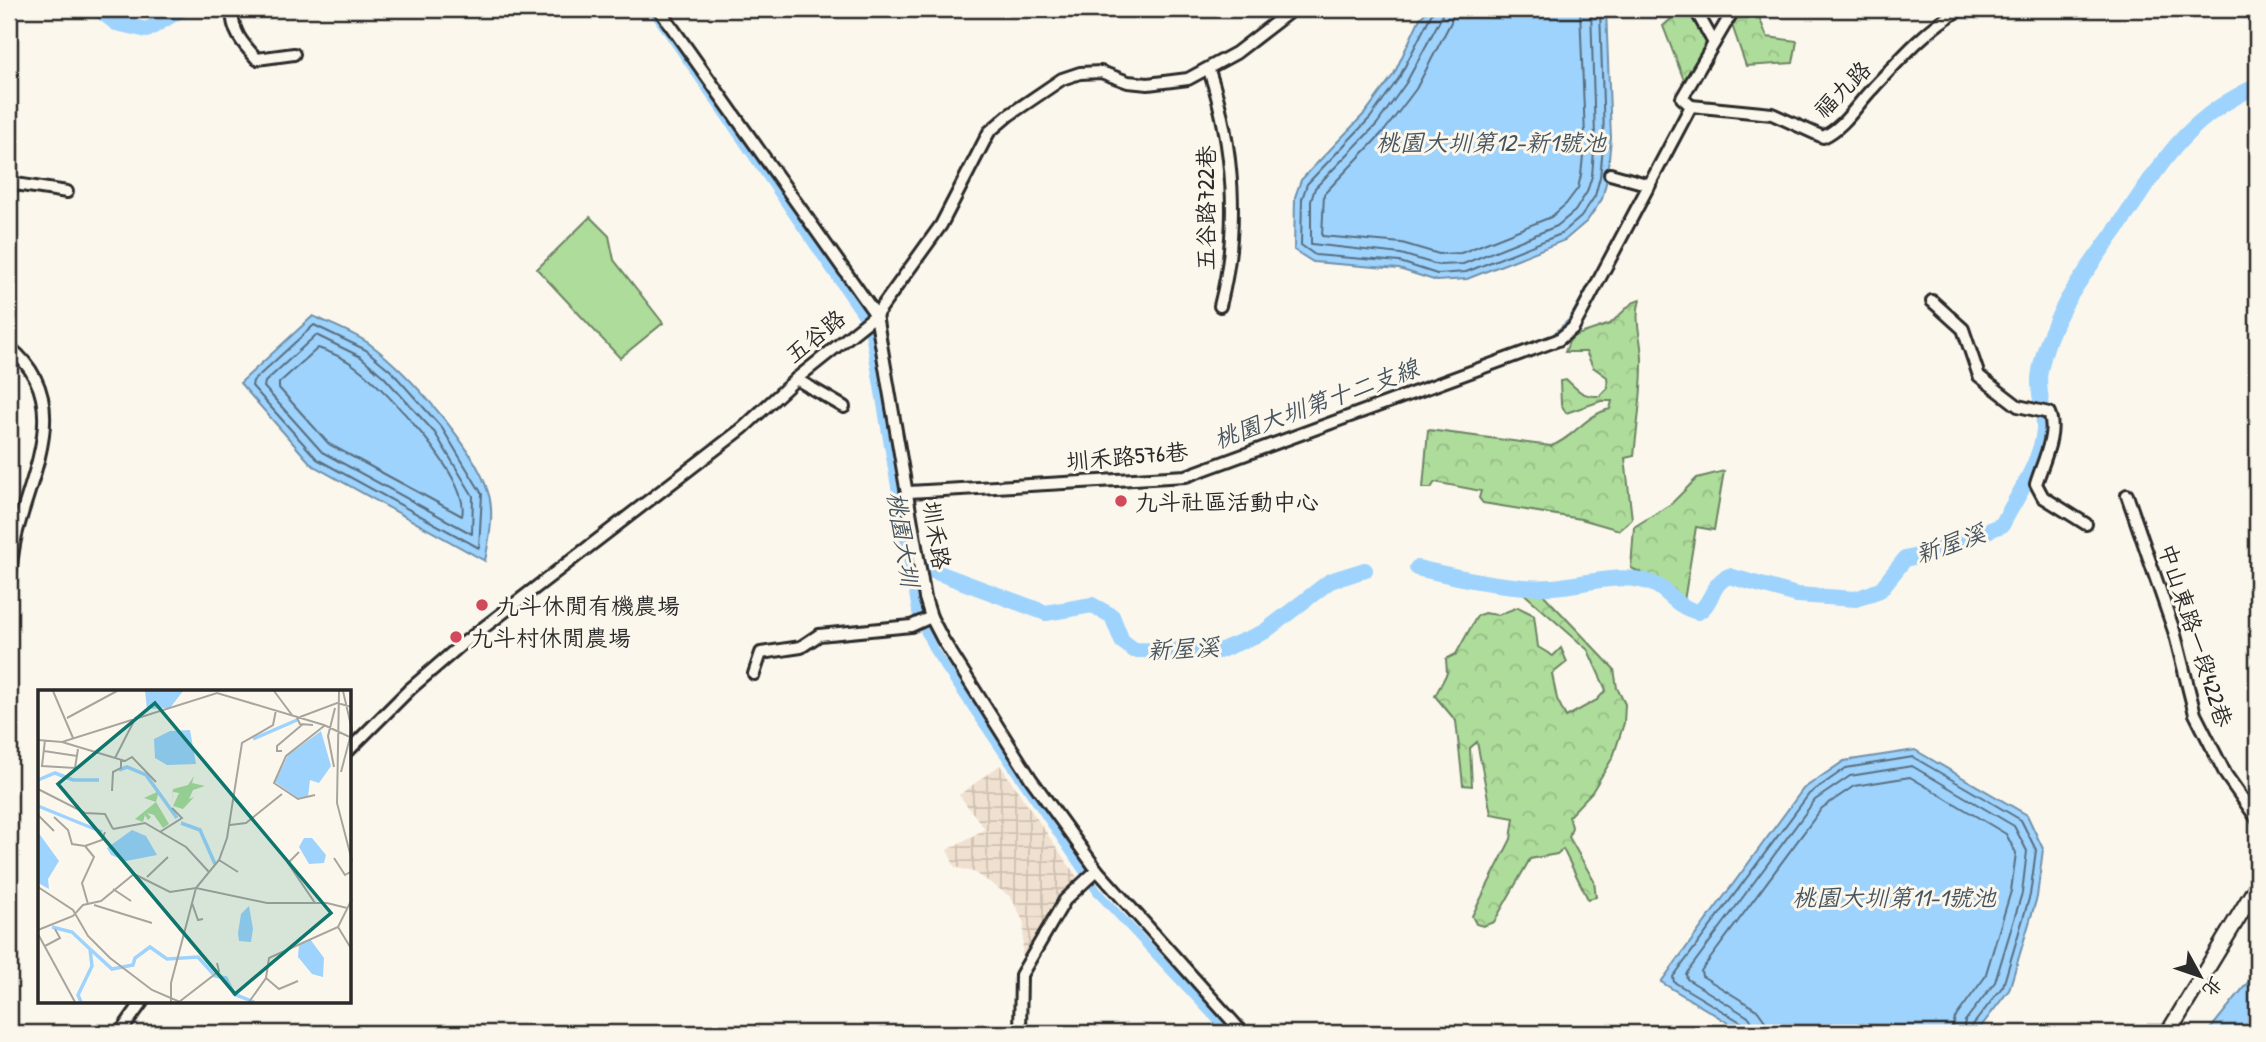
<svg xmlns="http://www.w3.org/2000/svg" width="2266" height="1042" font-family="'Patrick Hand','LXGW WenKai TC',sans-serif">
<style>
.industrial{fill:url(#industrial-grid)}
.green{fill:#aedc9b;stroke:#6c8463;stroke-width:2}
.forest{fill:url(#forest-crowns);stroke:#6c8463;stroke-width:2}
.water{fill:#9ed3fd;stroke:#7090a9;stroke-width:2}
.lines{fill:none;stroke-linecap:round;stroke-linejoin:round}
.shore{stroke:#596e7f;stroke-width:2}
.stream{stroke:#7090a9;stroke-width:2.5}
.canal{stroke:#9ed3fd;stroke-width:9}
.river{stroke:#9ed3fd;stroke-width:16}
.street-casing{stroke:#2b2b2b;stroke-width:16}
.secondary-casing{stroke:#2b2b2b;stroke-width:19}
.street{stroke:#fbf7ec;stroke-width:10}
.secondary{stroke:#fbf7ec;stroke-width:14}
.poi-dot{fill:#d1495b;stroke:#fbf7ec;stroke-width:2.5}
.labels{text-anchor:middle;dominant-baseline:central;stroke-width:6;stroke-linejoin:round;paint-order:stroke}
.street-label{font-size:23px;fill:#2b2b2b;stroke:#fbf7ec}
.poi-label{font-size:23px;fill:#2b2b2b;stroke:#fbf7ec;text-anchor:start}
.water-label{font-size:24px;font-style:italic;fill:#485560;stroke:#fbf7ec}
.inset-river{fill:none;stroke:#9ed3fd;stroke-width:3.5}
.inset-road{fill:none;stroke:#a8a59f;stroke-width:2}
.view{fill:#0f766e;fill-opacity:0.15;stroke:#0f766e;stroke-width:3.5}
.inset-edge{fill:none;stroke:#2b2b2b;stroke-width:3.5}
</style>
<defs>
<pattern id="industrial-grid" width="8" height="8" patternUnits="userSpaceOnUse" patternTransform="scale(1.75)"><rect width="8" height="8" fill="#f0e0cf"/><path d="M0 4h8M4 0v8" fill="none" stroke="#cec0b2"/></pattern>
<pattern id="forest-crowns" width="20" height="18" patternUnits="userSpaceOnUse" patternTransform="scale(1.75)"><rect width="20" height="18" fill="#aedc9b"/><path d="M2 6a3 3 0 1 1 6 0M12 15a3 3 0 1 1 6 0" fill="none" stroke="#96bd86"/></pattern>
</defs>
<rect width="100%" height="100%" fill="#fbf7ec"/>
<filter id="ink" filterUnits="userSpaceOnUse"><feTurbulence type="fractalNoise" baseFrequency=".0143" numOctaves="2"/><feDisplacementMap in="SourceGraphic" scale="14" xChannelSelector="R" yChannelSelector="G"/><feConvolveMatrix kernelMatrix="1 2 1 2 8 2 1 2 1" color-interpolation-filters="sRGB"/></filter>
<g filter="url(#ink)">
<path class="industrial" d="M1000 765 1079 880 1054 909 1026 957 1022 956 1024 923 1011 897 976 873 955 867 947 850 985 829 959 795Z"/>
<path class="green" d="M590 217 609 236 614 260 663 323 620 358 537 269Z"/>
<g class="forest">
<path d="M1682 9H1697L1710 36 1688 78 1684 80 1663 26Z"/>
<path d="M1744 9H1756L1767 37 1797 41 1793 63 1746 66 1732 25Z"/>
<path d="M1640 300C1633 321 1643 341 1642 364 1642 395 1637 426 1634 456L1625 458 1632 519 1619 530 1581 519 1483 503 1479 498 1481 491 1435 482 1431 488H1423L1428 430 1551 446C1574 438 1585 415 1610 409L1612 401H1601L1566 413 1561 404 1560 381 1567 380C1578 391 1584 397 1600 396L1608 388 1607 377 1593 367 1586 352H1565L1571 337 1610 324 1632 303Z"/>
<path d="M1724 471 1714 530 1696 527 1684 601 1665 583 1631 568 1634 527 1671 504 1697 478Z"/>
<path d="M1521 591H1540L1614 669 1617 688 1625 704 1624 723 1613 757 1592 792 1569 816 1572 827 1569 837 1594 881 1596 897 1588 899 1563 849 1557 854 1530 859 1494 922 1483 926 1476 924 1472 916 1511 839 1514 818 1491 814 1477 742 1470 748 1472 786 1463 785 1456 721 1435 696 1447 673 1446 659 1456 654 1477 616 1484 613 1498 615 1518 607 1534 615 1538 647 1553 656 1561 648 1567 662 1552 674 1557 699 1566 717 1597 700 1606 690 1588 650Z"/>
</g>
<g class="water">
<path d="M1429 9H1606L1611 138 1607 179 1602 199 1587 221 1565 240 1467 279 1437 281 1399 269 1313 262 1294 250 1295 197 1301 180 1365 113 1394 74 1420 18Z"/>
<path d="M313 316C332 325 355 333 371 345 408 373 475 447 488 492 495 512 489 540 485 561L312 465 240 383Z"/>
<path d="M1915 750 2027 815 2043 849 2037 897 2009 990 1976 1033H1745L1661 982 1803 789 1844 761Z"/>
<path d="M2257 971V1033H2207Z"/>
</g>
<g class="lines">
<g class="shore">
<path d="M1434 9 1399 78 1370 118 1307 184 1302 199 1301 245 1315 255 1400 262 1437 274 1466 272 1561 234 1581 217 1595 196 1600 177 1604 137 1600 9"/>
<path d="M1443 9 1441 18 1406 83 1377 124 1315 188 1311 201V244L1401 254 1438 265 1463 264 1557 226 1575 211 1587 192 1592 176 1595 137 1591 9"/>
<path d="M1453 9 1451 22 1416 89 1385 130 1324 194 1322 236 1402 243 1439 254 1461 253 1551 217 1566 204 1578 188 1581 175 1585 137 1580 9"/>
<path d="M314 325 366 350 391 371 442 428 482 494 479 548 317 459 252 386 253 381Z"/>
<path d="M316 335 361 357 384 377 435 433 473 496 472 534 322 452 264 387 265 382Z"/>
<path d="M318 348C330 352 346 359 356 367 386 389 471 479 462 516L329 444 279 388V383Z"/>
<path d="M1747 1033 1744 1024 1674 982 1673 977 1809 794 1846 768 1913 757 2021 820 2036 850 2030 895 2003 986 1972 1026 1971 1033"/>
<path d="M1756 1033 1750 1018 1687 979 1686 974 1815 800 1850 776 1912 766 2014 826 2027 851 2022 893 1995 982 1965 1021 1962 1033"/>
<path d="M1767 1033 1765 1021 1757 1010 1702 976 1701 971 1822 808 1854 786 1910 777 2006 834 2016 853 2011 891 1985 977 1955 1018 1951 1033"/>
</g>
<g class="stream">
<path d="M1688 100 1703 72"/>
<path d="M1646 180 1685 106"/>
<path d="M1059 478 1186 470 1553 335 1569 320 1613 242"/>
</g>
<path class="canal" d="M652 9 868 324 917 614 934 651 1099 894 1229 1033"/>
<g class="river">
<path d="M98 9 116 23 147 30 182 9"/>
<path d="M1417 568C1456 577 1512 590 1552 587 1584 585 1617 572 1648 582 1668 587 1672 606 1698 612 1712 605 1711 583 1729 576L1797 595 1856 599 1880 590 1905 559 1934 552 2002 525C2017 496 2042 461 2044 429 2045 409 2036 390 2040 371 2050 314 2086 272 2118 227 2161 165 2184 119 2257 86"/>
<path d="M928 569 1046 613 1092 605 1112 616 1122 641 1134 650 1219 651 1264 632 1330 581 1365 570"/>
</g>
<g class="street-casing">
<g id="street">
<path d="M232 9C232 32 242 43 257 59L294 54"/>
<path d="M659 9 876 315 925 598 931 617 943 640 1031 779 1097 870 1243 1033"/>
<path d="M1695 9 1714 43"/>
<path d="M1209 70C1234 145 1240 229 1220 306"/>
<path d="M1691 106 1772 114 1823 137C1845 127 1857 104 1873 88 1899 60 1928 27 1961 9"/>
<path d="M1691 106 1682 98 1734 9"/>
<path d="M1610 174 1650 185"/>
<path d="M9 183 67 192"/>
<path d="M1932 301 1963 329 1979 376 2018 406 2049 413C2058 433 2042 464 2036 484L2043 497 2086 524"/>
<path d="M9 347C74 399 32 471 16 535 12 551 11 568 9 583"/>
<path d="M796 379 844 407"/>
<path d="M909 492 1186 476 1558 340 1573 328 1584 308 1691 106"/>
<path d="M2127 495 2174 631 2195 714 2226 775 2257 819"/>
<path d="M754 674 761 653 801 647 819 635 911 626 931 617"/>
<path d="M350 749 410 689 461 645 743 428 796 379 876 315 941 225 989 132 1009 115 1062 79 1080 73 1101 72 1128 82 1148 84 1188 79 1236 53 1293 9"/>
<path d="M120 1033 142 1002"/>
<path d="M1020 1033 1021 975 1065 900 1097 870"/>
</g>
</g>
<g class="secondary-casing">
<path id="secondary" d="M2168 1033 2257 886"/>
</g>
<use href="#street" class="street"/>
<use href="#secondary" class="secondary"/>
</g>
</g>
<g class="poi-dot">
<circle cx="1121" cy="501" r="7"/>
<circle cx="482" cy="605" r="7"/>
<circle cx="456" cy="637" r="7"/>
</g>
<g class="labels">
<g class="street-label">
<text transform="translate(1842 89) rotate(-45)">福九路</text>
<text transform="translate(1205 208) rotate(-90)">五谷路722巷</text>
<text transform="translate(815 336) rotate(-39)">五谷路</text>
<text transform="translate(1127 456) rotate(-5)">圳禾路576巷</text>
<text transform="translate(937 535) rotate(81)">圳禾路</text>
<text transform="translate(2196 635) rotate(72)">中山東路一段422巷</text>
</g>
<g class="poi-label">
<text x="1135" y="501">九斗社區活動中心</text>
<text x="496" y="605">九斗休閒有機農場</text>
<text x="470" y="637">九斗村休閒農場</text>
</g>
<g class="water-label">
<text x="1491" y="142">桃園大圳第12-新1號池</text>
<text transform="translate(1316 403) rotate(-20)">桃園大圳第十二支線</text>
<text transform="translate(904 539) rotate(81)">桃園大圳</text>
<text transform="translate(1950 543) rotate(-19)">新屋溪</text>
<text transform="translate(1183 648) rotate(-3)">新屋溪</text>
<text x="1894" y="897">桃園大圳第11-1號池</text>
</g>
</g>
<g transform="translate(38 690)">
<rect width="313" height="313" fill="#fbf7ec"/>
<path d="M156 86 154 93 167 96 155 100 151 109 156 107 145 119 135 116 141 103 135 102 133 117 135 99 150 95ZM121 101 118 112 131 134 125 138 116 125 109 123 113 127 110 130 107 125 105 132 97 129 118 112 106 108Z" fill="#aedc9b"/>
<path d="M107 1H145L132 18 109 19ZM152 40 158 74 129 75 117 68 116 49 132 41ZM283 41 293 76 281 93 272 90 270 107 260 108 237 92 250 65ZM94 140 108 146 119 165 88 171 73 165 69 158ZM0 142 21 171 10 189 11 199 0 193ZM266 148H274L288 165 286 173 271 174 261 157ZM211 216 215 239 213 252 201 251 200 243 203 224ZM272 249 286 268 285 287 274 284 260 267 261 254Z" fill="#9ed3fd"/>
<path class="inset-river" d="M215 49 259 30M81 80 89 77 108 85 139 128M0 90 17 83 35 90H61M0 116 64 142M143 133 162 140 177 174M14 237 34 242 52 259 54 276 40 305 43 312M52 259 74 279 95 275 97 268 112 257 129 269 160 267 177 286 188 288 196 304 216 312"/>
<path class="inset-road" d="M15 1 35 48M236 1 254 25M301 1 299 113 314 171M305 1 314 40M258 26 262 34 275 35M262 27 299 13 314 17M29 28 79 1M0 50 24 52 179 3 286 35 314 48M7 50 4 76 37 78 40 59M24 52 87 71 94 67 118 92M6 61 39 66M244 61H239V56L265 34M77 68 98 27M296 77 290 46 297 18M303 82 314 40M0 99 47 123 67 124 75 139M74 101 75 82 83 78V70M277 105 260 109 236 93 248 66 286 36M0 125 16 141M16 127 30 140 34 154 47 156M192 135 208 133 244 104M75 139 107 133 148 157 171 182M122 142 144 128 134 118M47 156 56 167 44 193 50 214M47 156 64 150 67 142M261 162 250 173 277 213M296 168 307 185 314 181M181 170 200 182M109 187 130 167M0 197 35 220 50 246 72 268 114 300 142 312M75 199 93 211M154 213 160 230 165 229M56 215 114 233M300 237 314 260M0 240 35 226 45 215 63 211 96 184 132 202 158 198 229 213H289L309 218M0 244 37 312M7 256 22 248 17 239M228 288 241 299 260 291M133 312V293L158 198 181 170 189 148 204 53 235 35 238 20M141 312 181 281 179 273M211 312 228 288 231 268 300 237 314 209"/>
<path class="view" d="M117 13 293 223 197 304 20 94Z"/>
<rect width="313" height="313" class="inset-edge"/>
</g>
<rect width="2266" height="1042" fill="none" stroke="#fbf7ec" stroke-width="35"/>
<rect x="18" y="18" width="2231" height="1007" fill="none" stroke="#2b2b2b" stroke-width="2.5" filter="url(#ink)"/>
<g transform="translate(2200 976) rotate(130)" stroke="#fbf7ec" stroke-width="5" paint-order="stroke">
<path d="M0-5L12 26L0 18L-12 26Z" fill="#2b2b2b"/>
<text y="-10" font-size="19" font-weight="bold" text-anchor="middle" fill="#2b2b2b">北</text>
</g>
</svg>
